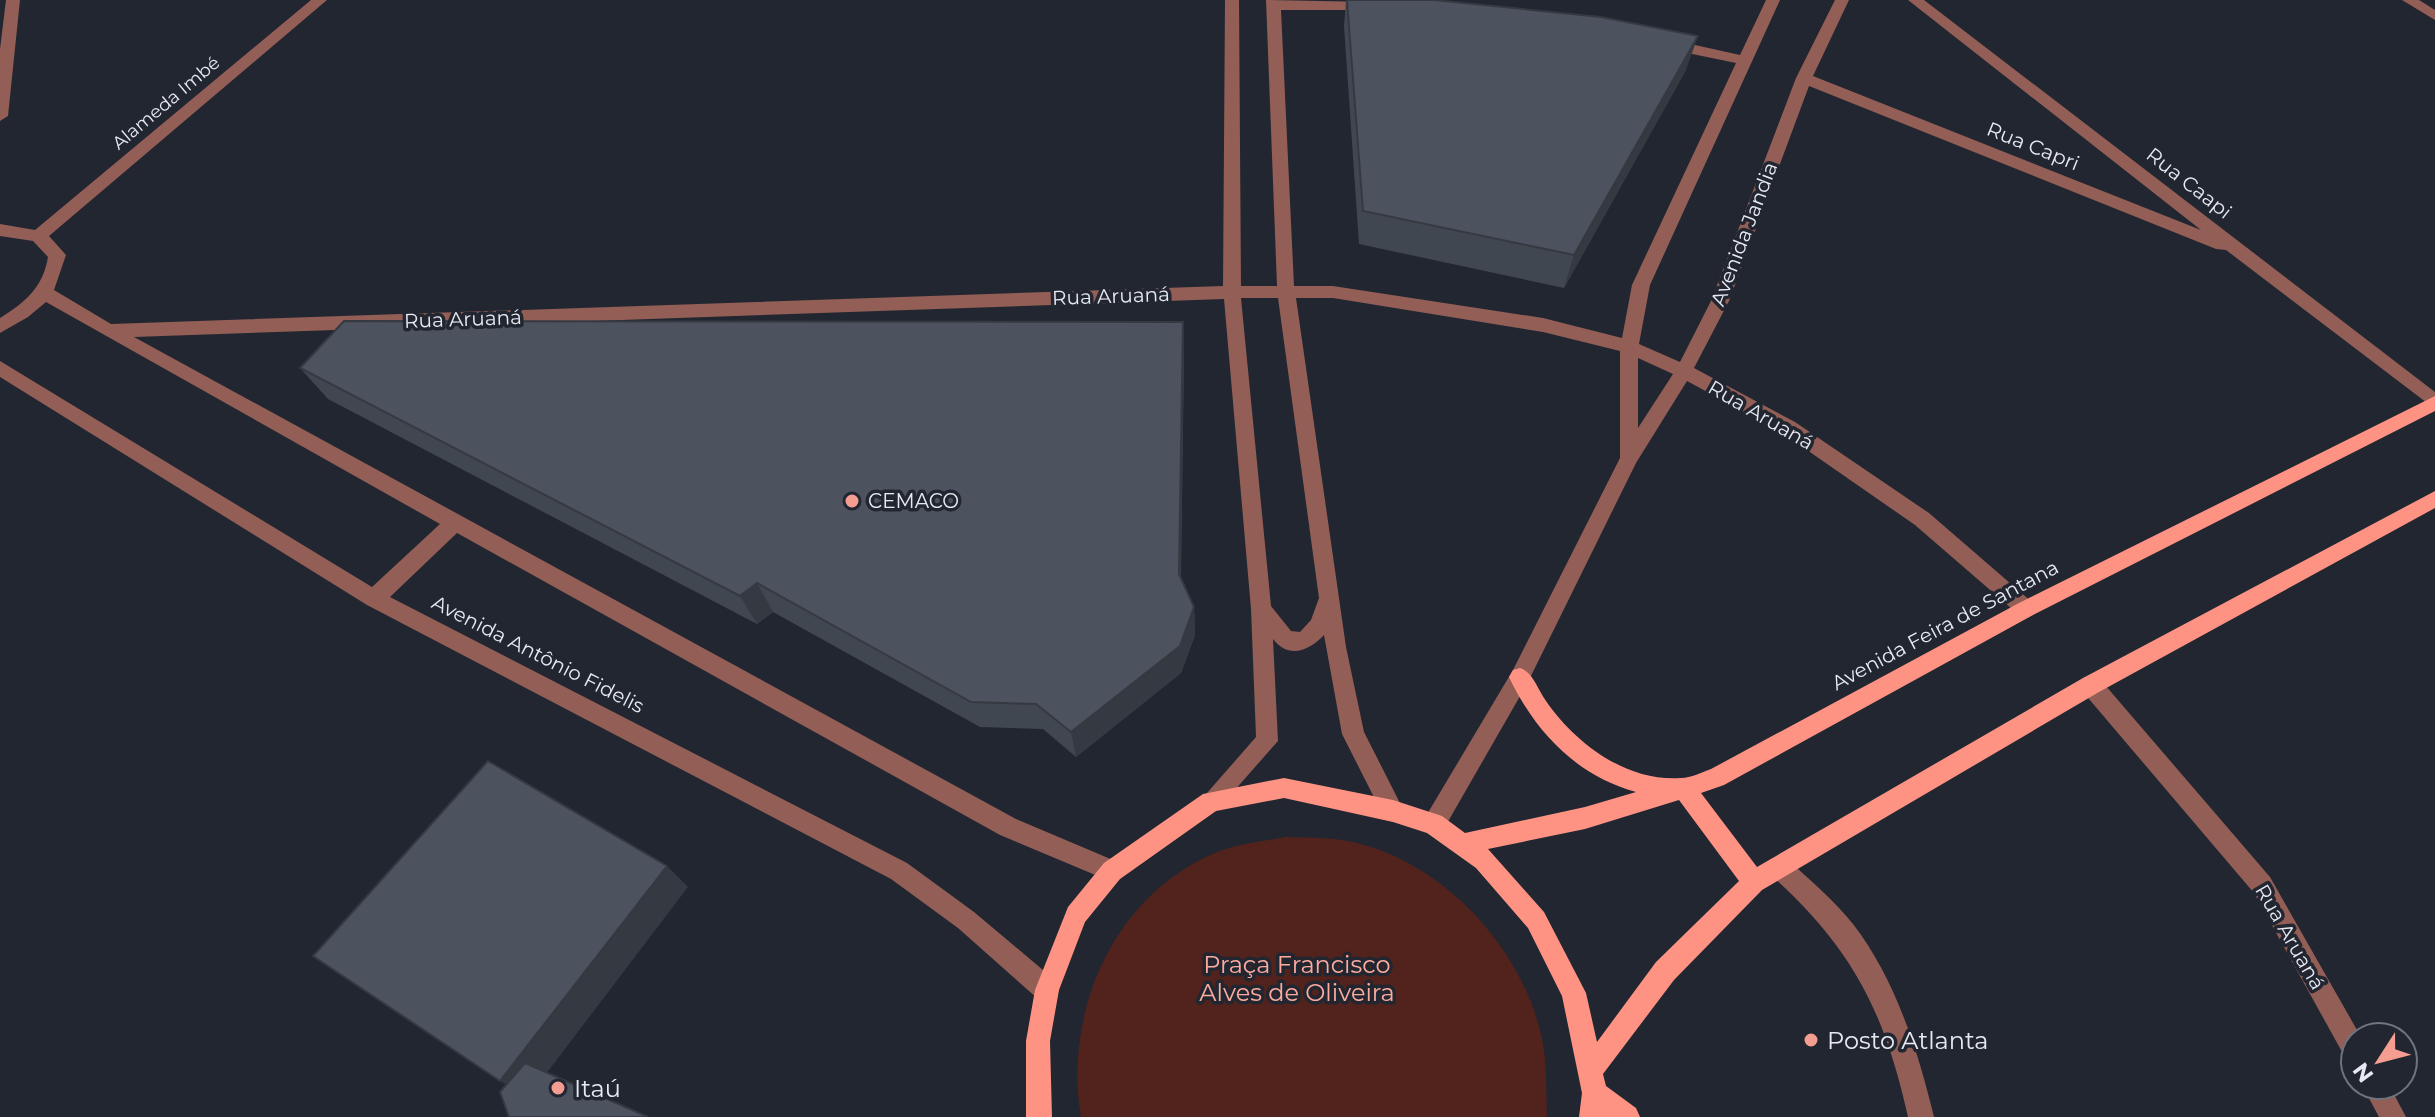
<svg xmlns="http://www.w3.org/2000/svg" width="2435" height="1117" font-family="Montserrat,sans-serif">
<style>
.green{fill:#52231d}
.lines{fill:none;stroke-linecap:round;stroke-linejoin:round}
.minor{fill:#925e56;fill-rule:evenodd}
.major{fill:#fe9384;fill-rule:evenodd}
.wall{fill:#414751}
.shaded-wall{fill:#353942}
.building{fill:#4c525e;stroke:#353942;stroke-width:2}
.poi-dot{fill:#f59d90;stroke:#212631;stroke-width:3}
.labels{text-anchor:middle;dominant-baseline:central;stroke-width:7;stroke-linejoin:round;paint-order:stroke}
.far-street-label{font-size:18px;fill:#e7eaf2;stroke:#212631}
.street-label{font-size:20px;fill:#e7eaf2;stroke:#212631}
.poi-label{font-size:20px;fill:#e7eaf2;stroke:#212631;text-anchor:start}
.near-park-label{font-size:24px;fill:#feab9e;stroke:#212631}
.near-poi-label{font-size:24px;fill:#e7eaf2;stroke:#212631;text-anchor:start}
</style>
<rect width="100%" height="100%" fill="#212631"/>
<path class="green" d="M1286 837C1307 838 1332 837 1353 842 1445 863 1526 951 1543 1044 1547 1067 1546 1093 1547 1117H1081C1063 1011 1115 892 1220 851 1240 843 1265 841 1286 837Z"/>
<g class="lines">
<g class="minor">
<path d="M6 0H20L8 116 0 121V49Z"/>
<path d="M311 0H327L49 236 66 255 54 290 111 324 1223 286 1225 0H1239L1241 286H1277L1266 0 1371 2 1378 6 1371 10H1281L1294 286H1333L1543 318 1622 338 1632 285 1736 63 1668 49 1661 44 1668 39 1740 55 1766 0H1780L1650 285 1639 344 1680 362 1711 301 1796 78 1835 0H1849L1813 76 2201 230 1908 0H1924L2435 392V409L2226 250 2216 249 1809 86 1729 301 1694 368 1795 422 1929 513 2033 603 2036 609 2033 615 2026 618 2019 615 1915 525 1781 432 1687 381 1636 463 1527 684 1442 832 1434 835 1426 832 1423 824 1426 816 1513 670 1620 458V351L1543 332 1333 298H1296L1346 647 1364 732 1404 811 1401 819 1393 822 1385 819 1342 734 1324 635C1310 650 1289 660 1273 639L1278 741 1219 808 1211 812 1203 808 1200 801 1256 737 1251 609 1224 299 134 337 1016 819 1120 863 1124 871 1120 879 1112 882 1000 835 457 533 390 597 907 863 974 912 1056 981 1059 990 1056 999 1047 1002 1038 999 958 928 891 879 367 605 0 377V361L372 587 440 524 46 302 28 317 0 333V318C26 302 43 287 48 257L33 241 0 236V224L35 230ZM1241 298H1278L1319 598 1311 620 1300 632 1291 631 1271 606ZM1638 358 1673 374 1638 428Z"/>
<path d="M2402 0H2419L2435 10V20Z"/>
<path d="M2091 676 2099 678 2270 877 2361 1037H2355V1062L2346 1059 2254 893 2083 692 2080 685 2083 678Z"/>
<path d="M1779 856 1787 859C1810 880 1834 900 1853 924 1895 978 1918 1051 1934 1117H1908C1884 1010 1852 948 1771 875L1767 867 1771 859Z"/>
<path d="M2362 1085H2389L2406 1117H2379Z"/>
</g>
<path class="major" d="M2435 396V411L2033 615 1724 785 1701 793 1757 867 2083 678 2435 491V508L2099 692 1762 890 1674 980 1603 1074 1606 1086 1636 1108 1640 1117H1579L1582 1093 1562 996 1528 928 1476 868 1427 833 1393 822 1284 798 1216 811 1120 879 1085 922 1059 990 1050 1041 1052 1117H1026V1041L1035 990 1068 907 1104 863 1203 794 1284 778 1393 800 1442 816 1465 833 1585 807 1636 792C1577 776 1535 732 1509 677L1513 670 1520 668C1533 672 1538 690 1546 701 1575 743 1626 782 1681 778 1691 778 1702 772 1711 769L2019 603ZM1679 800 1739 881 1656 962 1597 1042 1586 993 1544 912 1488 849 1585 829Z"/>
</g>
<g class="wall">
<path d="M1346 0H1434L1686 70 1564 288 1359 244 1344 26Z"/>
<path d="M1184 354 1181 577 1194 607 1195 635 1181 673 1076 757 1043 729 980 727 773 612 757 624 328 399 300 368Z"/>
</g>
<g class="shaded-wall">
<path d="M1698 36 1686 70 1564 288 1574 255Z"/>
<path d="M1183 322 1184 354 1180 602 1179 574Z"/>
<path d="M757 583 773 612 757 624 740 596Z"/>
<path d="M1194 607 1195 635 1181 673 1076 757 1071 732Z"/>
<path d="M667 866 688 887 530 1095 500 1081Z"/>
</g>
<g class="building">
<path d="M1347 0H1434L1601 17 1698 36 1574 255 1363 211Z"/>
<path d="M344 321 1183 322 1179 574 1194 607 1180 646 1071 732 1036 704 971 702 757 583 740 596 300 368Z"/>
<path d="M488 761 667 866 500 1081 313 956Z"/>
<path d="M525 1063 648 1117H509L500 1092Z"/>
</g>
<g class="poi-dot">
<circle cx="852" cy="501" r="8"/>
<circle cx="1811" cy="1040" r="8"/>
<circle cx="558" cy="1088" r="8"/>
</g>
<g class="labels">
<g class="far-street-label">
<text transform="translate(166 103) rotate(-40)">Alameda Imbé</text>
</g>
<g class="street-label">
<text transform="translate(2033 146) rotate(22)">Rua Capri</text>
<text transform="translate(2189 183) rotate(38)">Rua Caapi</text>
<text transform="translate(1744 234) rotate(-69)">Avenida Jandia</text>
<text transform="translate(1111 296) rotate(-2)">Rua Aruaná</text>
<text transform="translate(463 319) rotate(-2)">Rua Aruaná</text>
<text transform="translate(1761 415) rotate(30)">Rua Aruaná</text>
<text transform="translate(1945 625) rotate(-28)">Avenida Feira de Santana</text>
<text transform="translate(538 654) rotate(27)">Avenida Antônio Fidelis</text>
<text transform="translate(2290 937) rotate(60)">Rua Aruaná</text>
</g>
<g class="poi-label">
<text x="868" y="501">CEMACO</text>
</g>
<g class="near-park-label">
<text x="1297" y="964">Praça Francisco<tspan x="1297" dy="28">Alves de Oliveira</tspan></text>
</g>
<g class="near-poi-label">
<text x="1827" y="1040">Posto Atlanta</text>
<text x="574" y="1088">Itaú</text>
</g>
</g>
<g transform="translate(2379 1061) rotate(234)"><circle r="38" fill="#212631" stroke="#70747e" stroke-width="2"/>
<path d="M0-6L14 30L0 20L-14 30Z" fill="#f59d90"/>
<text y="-12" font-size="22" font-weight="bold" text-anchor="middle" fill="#e7eaf2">N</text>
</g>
</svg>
